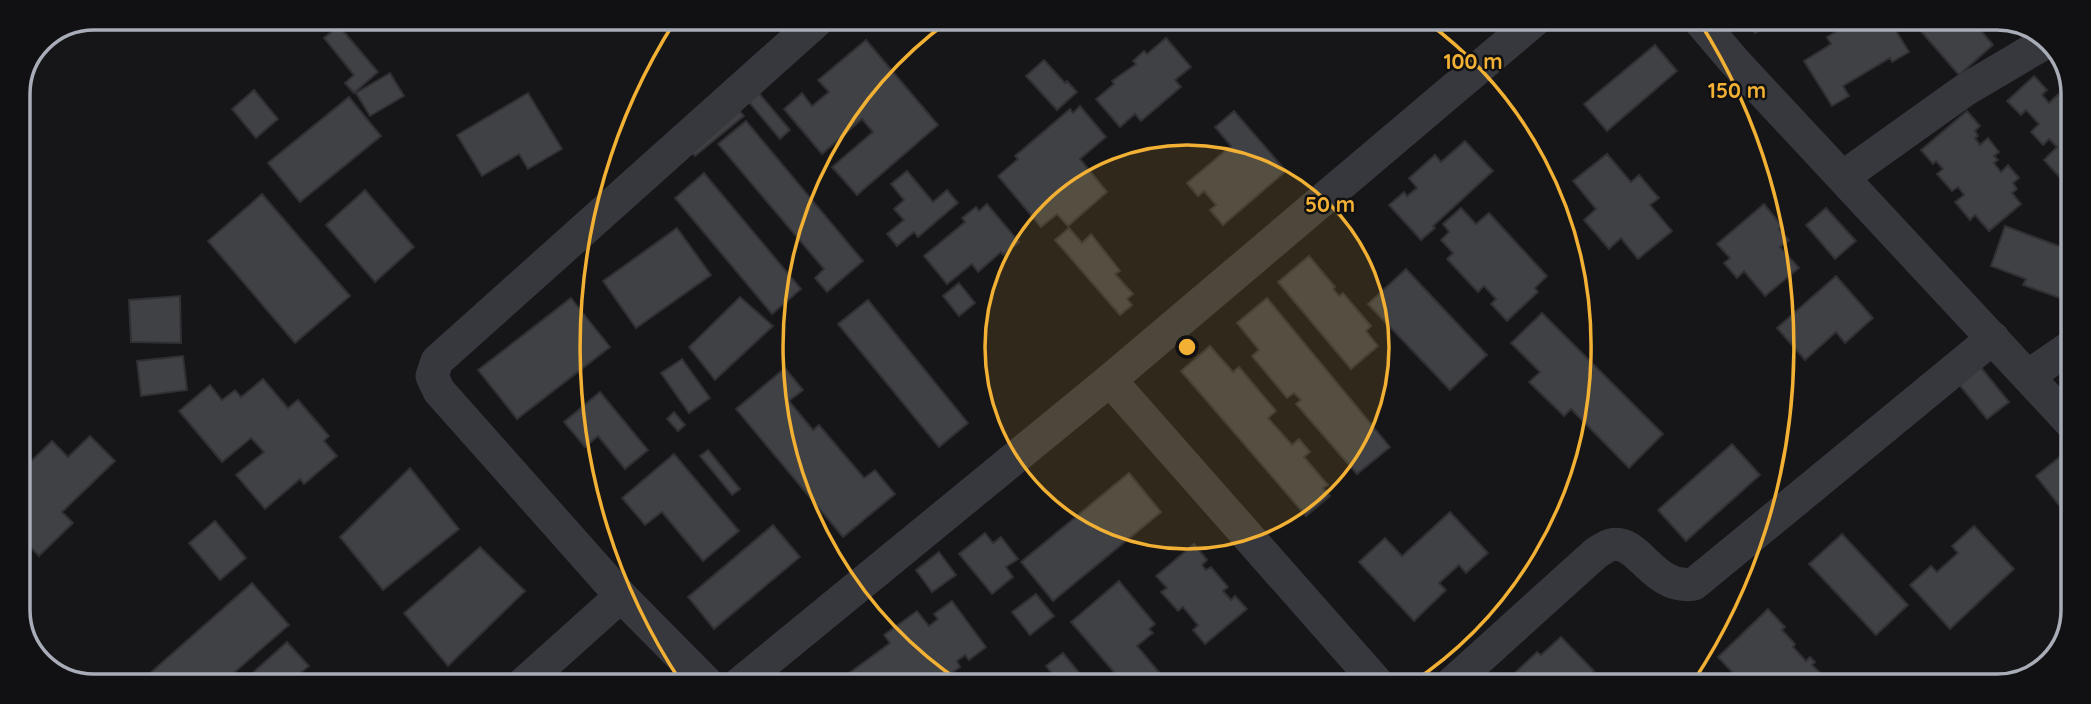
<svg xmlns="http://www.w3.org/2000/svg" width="2091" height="704" font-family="Quicksand,sans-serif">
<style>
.building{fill:#404145;stroke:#303034;stroke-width:2}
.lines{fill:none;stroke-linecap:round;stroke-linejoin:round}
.minor{stroke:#37383d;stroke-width:33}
.ring{fill:none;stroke:#f2b134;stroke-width:3.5}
.rim{fill:none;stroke:#a8adb8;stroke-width:3.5}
.centre{fill:#f2b134;stroke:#111113;stroke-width:3.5}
.ring-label{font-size:21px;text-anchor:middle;font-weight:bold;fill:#f2b134;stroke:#111113;stroke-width:5;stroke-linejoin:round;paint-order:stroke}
</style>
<rect width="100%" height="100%" fill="#161618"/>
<g class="building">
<path d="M1748 21H1778L1755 33Z"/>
<path d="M1868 21H1890L1909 52 1892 62 1890 58 1843 86 1849 96 1832 106 1804 61 1831 44 1827 37 1849 24 1852 30Z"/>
<path d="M1912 21H1973L1993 45 1959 75Z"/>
<path d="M339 26 378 72 354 93 345 83 354 75 324 38Z"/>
<path d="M1166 38 1191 67 1175 80 1181 87 1141 121 1135 114 1120 127 1096 99 1114 84 1112 81 1136 64 1133 61 1144 51 1147 54Z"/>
<path d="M866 40 938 125 857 195 832 167 873 132 862 119 822 154 784 109 802 93 812 106 829 92 818 80Z"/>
<path d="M1655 45 1677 71 1607 131 1584 104Z"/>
<path d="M1044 60 1065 83 1067 81 1077 92 1057 110 1026 76Z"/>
<path d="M390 73 404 96 370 116 356 93Z"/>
<path d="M2034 76 2047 90 2042 95 2049 103 2066 87 2073 95V177L2066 184 2044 160 2057 147 2049 139 2043 145 2031 132 2039 124 2026 110 2021 115 2007 101Z"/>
<path d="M254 90 278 119 256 138 232 109Z"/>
<path d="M758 92 790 130 780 139 748 101Z"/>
<path d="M528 93 562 149 528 169 519 154 482 176 457 135Z"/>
<path d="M349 97 381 136 300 202 268 163Z"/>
<path d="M1080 106 1106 137 1080 159 1107 192 1068 226 1057 214 1041 227 998 176 1018 159 1015 156 1070 109 1073 113Z"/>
<path d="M737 108 744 116 695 156 688 149Z"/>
<path d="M1234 111 1286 171 1223 225 1210 210 1216 205 1204 191 1198 196 1187 183 1231 146 1215 127Z"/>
<path d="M1967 111 1980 126 1975 131 1978 136 1975 138 1980 145 1988 138 1999 152 1994 156 1998 160 1994 163 2001 172 2008 165 2019 178 2013 183 2017 189 2012 193 2021 204 1989 231 1975 215 1970 220 1955 202 1964 195 1958 187 1952 191 1937 174 1943 169 1936 161 1933 164 1921 150Z"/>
<path d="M746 121 863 261 827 292 815 278 824 269 718 144Z"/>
<path d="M1465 141 1493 171 1433 226 1435 228 1421 240 1389 205 1404 192 1407 196 1417 188 1409 178 1435 155 1441 162Z"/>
<path d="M1607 154 1631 182 1639 175 1659 198 1650 205 1672 231 1638 259 1621 238 1609 249 1584 220 1596 209 1573 181Z"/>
<path d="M907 171 933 202 947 190 958 203 918 237 914 232 897 246 887 234 904 220 894 209 904 200 891 184Z"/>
<path d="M704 173 801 289 772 314 675 198Z"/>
<path d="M365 190 414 247 375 282 326 225Z"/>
<path d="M262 194 350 296 295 343 208 241Z"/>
<path d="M987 204 1019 242 1003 255 1001 252 978 272 972 264 947 284 924 256 965 222 962 218 976 207 979 211Z"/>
<path d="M1764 204 1782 226 1779 229 1789 240 1780 247 1799 268 1765 296 1744 271 1737 278 1724 263 1730 258 1717 244Z"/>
<path d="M1461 208 1476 224 1489 213 1547 276 1535 288 1538 292 1507 321 1491 304 1496 299 1484 286 1478 292 1447 259 1453 253 1441 240 1449 232 1443 224Z"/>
<path d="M1826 208 1856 241 1835 259 1806 225Z"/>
<path d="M18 215 30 229 18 240Z"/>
<path d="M2005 226 2072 251V293L2063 290 2060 298 2023 285 2026 279 1991 266Z"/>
<path d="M677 228 711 275 636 328 603 281Z"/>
<path d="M1069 228 1082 243 1091 234 1120 271 1115 274 1133 294 1127 299 1132 305 1120 315 1055 240Z"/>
<path d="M1309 256 1335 287 1333 289 1339 296 1343 293 1371 326 1366 331 1378 346 1351 369 1278 282Z"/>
<path d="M1406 269 1487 355 1450 390 1368 304Z"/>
<path d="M1836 276 1873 318 1845 343 1836 332 1805 360 1777 328Z"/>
<path d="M959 283 975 303 959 316 943 296Z"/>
<path d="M180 296 181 343 131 342 129 300Z"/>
<path d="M740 297 773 326 715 380 689 347Z"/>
<path d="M571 298 610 347 517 419 478 370Z"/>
<path d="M1267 298 1390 447 1357 474 1296 404 1301 400 1294 393 1287 398 1252 356 1259 350 1237 323Z"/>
<path d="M868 300 968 423 939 447 838 324Z"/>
<path d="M1542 313 1663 434 1629 468 1571 409 1564 416 1529 382 1540 372 1511 343Z"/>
<path d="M1210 346 1233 372 1239 367 1276 411 1268 418 1292 445 1299 439 1310 452 1304 457 1328 485 1323 488 1330 496 1306 516 1181 371Z"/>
<path d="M183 356 187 390 141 396 137 361Z"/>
<path d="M682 359 710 398 689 413 661 373Z"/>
<path d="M1975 360 2009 402 1987 419 1953 377Z"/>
<path d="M785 368 803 390 789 401 813 430 819 425 864 478 875 470 895 494 843 537 736 409Z"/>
<path d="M263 379 288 408 298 400 329 436 324 441 337 456 304 484 300 479 265 509 236 475 264 452 251 438 222 462 179 411 210 385 222 400 235 390 241 397Z"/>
<path d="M600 392 648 450 625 469 598 436 585 447 564 422Z"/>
<path d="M674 412 685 425 678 431 667 419Z"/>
<path d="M90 436 115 461 62 512 73 523 39 556 18 534V461L24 468 52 441 68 457Z"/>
<path d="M1732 444 1760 475 1686 541 1658 510Z"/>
<path d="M708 450 740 489 732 495 700 456Z"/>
<path d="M674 454 739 531 703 561 662 512 645 525 622 498Z"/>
<path d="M2061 456 2071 469 2070 519 2036 476Z"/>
<path d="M410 468 459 529 383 590 340 537Z"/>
<path d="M1129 473 1161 512 1053 601 1021 562Z"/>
<path d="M1450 512 1488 553 1466 573 1459 565 1439 583 1446 590 1414 621 1359 562 1385 538 1402 556Z"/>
<path d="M215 521 246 558 220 580 189 543Z"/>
<path d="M773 525 800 557 714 629 688 597Z"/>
<path d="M1974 526 2014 569 1950 629 1910 585 1931 566 1937 572 1958 553 1952 546Z"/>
<path d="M985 533 993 543 1001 537 1018 559 1006 567 1013 577 992 594 959 554Z"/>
<path d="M1842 534 1908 605 1876 635 1809 564Z"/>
<path d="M1194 544 1207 560 1202 565 1206 570 1211 567 1228 587 1223 591 1231 600 1235 596 1247 609 1205 644 1193 630 1198 625 1183 607 1178 611 1161 592 1167 588 1156 576Z"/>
<path d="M480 547 525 591 448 666 404 613Z"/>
<path d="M939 552 956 575 932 592 916 570Z"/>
<path d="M1119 581 1155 624 1149 629 1153 633 1137 646 1163 677 1154 685H1125L1071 622Z"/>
<path d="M252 583 289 625 222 683H139Z"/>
<path d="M1036 594 1054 616 1030 635 1012 612Z"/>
<path d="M952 601 986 647 969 660 965 655 957 661 960 667 937 684H856L848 674 890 643 884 635 917 611 929 626 938 619 934 614Z"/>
<path d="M1768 609 1785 627 1782 630 1795 644 1793 647 1806 661 1810 657 1815 662 1812 665 1834 686H1776L1769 679 1761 686H1745L1718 657Z"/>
<path d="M1561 637 1594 671 1578 686 1571 679 1564 686 1502 685 1537 652 1541 655Z"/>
<path d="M287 642 309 666 289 683H251L247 678Z"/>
<path d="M1063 653 1089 685H1061L1046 666Z"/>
</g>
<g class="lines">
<g class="minor">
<path d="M1700 21 1734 61 2071 423"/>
<path d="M1843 177 1965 90 2048 41"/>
<path d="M2028 376 2072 346"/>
<path d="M1110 380 1379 685"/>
<path d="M524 683 621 596"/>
<path d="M708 684 621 596 439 391 432 376 437 361 819 19"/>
<path d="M739 684 1110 380 1535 20"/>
<path d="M1450 685 1596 553C1600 551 1606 546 1611 545 1639 538 1653 591 1694 584L1993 338"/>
</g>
</g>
<circle cx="1187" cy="347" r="202" fill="#f2b134" fill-opacity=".12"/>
<g class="ring">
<circle cx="1187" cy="347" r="202"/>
<path d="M964 684A404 404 0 0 1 950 20M1427 22A404 404 0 0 1 1410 684"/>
<path d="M681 682A607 607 0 0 1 675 21M1699 21A607 607 0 0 1 1693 682"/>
</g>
<path d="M0 0H2091V704H0ZM94 30H1997A64 64 0 0 1 2061 94V610A64 64 0 0 1 1997 674H94A64 64 0 0 1 30 610V94A64 64 0 0 1 94 30Z" fill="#111113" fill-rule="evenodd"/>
<path class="rim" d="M94 30H1997A64 64 0 0 1 2061 94V610A64 64 0 0 1 1997 674H94A64 64 0 0 1 30 610V94A64 64 0 0 1 94 30Z"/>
<circle cx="1187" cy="347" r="10" class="centre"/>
<g class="ring-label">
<text x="1473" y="69">100 m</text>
<text x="1737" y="98">150 m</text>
<text x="1330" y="212">50 m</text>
</g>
</svg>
